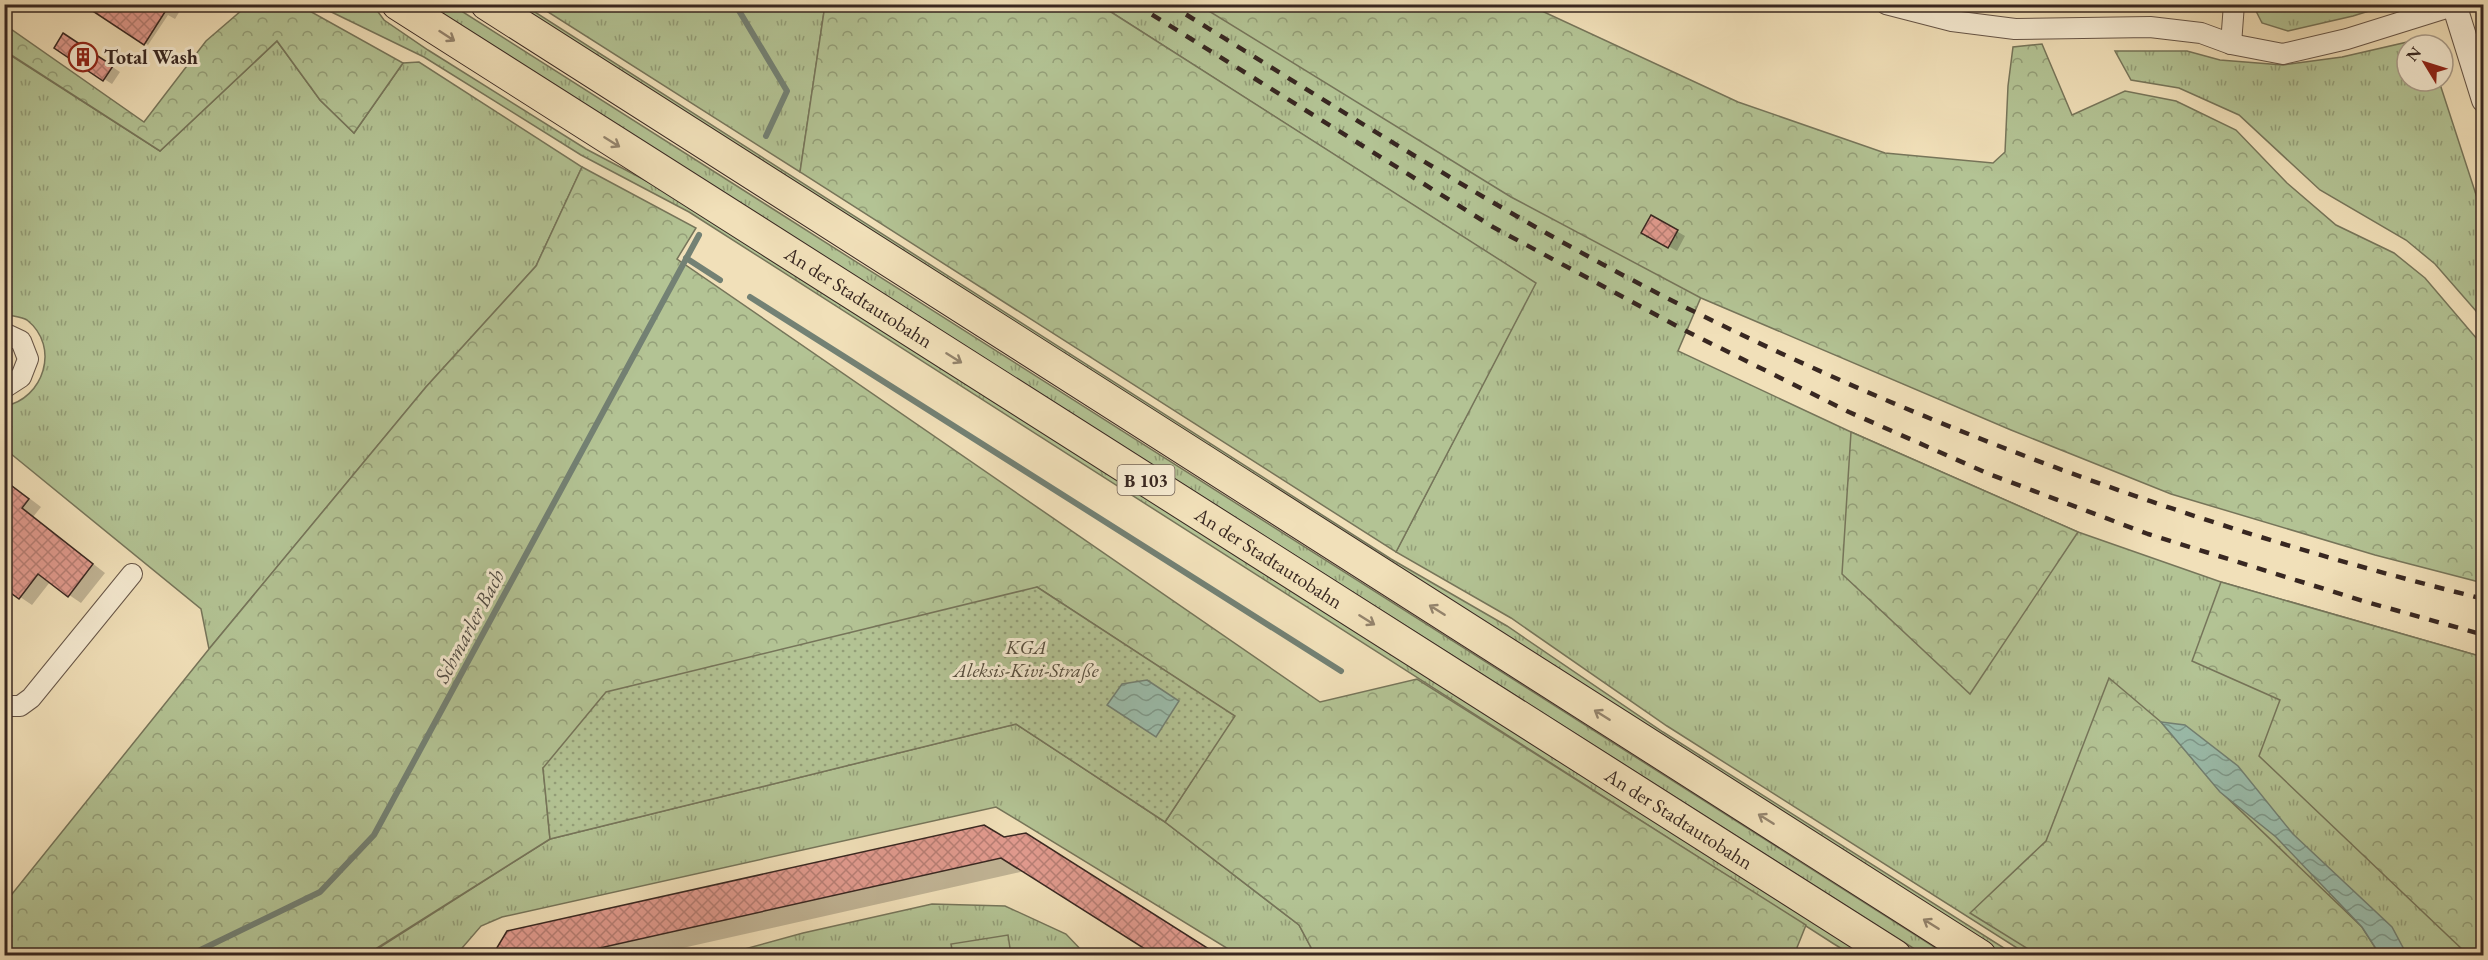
<svg xmlns="http://www.w3.org/2000/svg" width="2488" height="960" font-family="'EB Garamond',serif">
<style>
.grass{fill:url(#grass-tufts);stroke:#76755a;stroke-width:1.5}
.forest{fill:url(#forest-crowns);stroke:#76755a;stroke-width:1.5}
.garden{fill:url(#garden-dots);stroke:#76755a;stroke-width:1.5}
.water{fill:url(#water-waves);stroke:#738174;stroke-width:1.5}
.shadow{fill:#0003}
.lines{fill:none;stroke-linecap:round;stroke-linejoin:round}
.stream{stroke:#738174;stroke-width:6}
.building{fill:url(#building-cross-hatch);stroke:#382721;stroke-width:1.5}
.minor-casing{stroke:#665547;stroke-width:22}
.tertiary-casing{stroke:#665547;stroke-width:26}
.trunk-casing{stroke:#382721;stroke-width:34}
.minor{stroke:#f6ebd2;stroke-width:20}
.tertiary{stroke:#f6ebd2;stroke-width:24}
.trunk{stroke:#f1e0b9;stroke-width:32}
.rail{stroke:#382721;stroke-width:4.5;stroke-dasharray:10 10;stroke-linecap:butt}
.oneway{stroke:#94846d}
.labels{text-anchor:middle;dominant-baseline:central;stroke-width:6;stroke-linejoin:round;paint-order:stroke}
.shield{fill:#f6ebd2;stroke:#716256;stroke-width:1.5}
.shield-label{font-size:18px;font-weight:bold;fill:#382721}
.poi-label{font-size:20px;font-weight:bold;fill:#382721;stroke:#f6ebd2;text-anchor:start}
.street-label{font-size:20px;fill:#382721;stroke:#f6ebd2}
.park-label{font-size:20px;font-style:italic;fill:#574e3e;stroke:#f6ebd2}
.water-label{font-size:21px;font-style:italic;fill:#514c44;stroke:#f6ebd2}
</style>
<defs>
<pattern id="grass-tufts" width="24" height="20" patternUnits="userSpaceOnUse" patternTransform="scale(1.5)"><rect width="24" height="20" fill="#b3c394"/><path d="M3 7l-1-3M5 7V3M7 7l1-3M15 17l-1-3M17 17v-4M19 17l1-3" fill="none" stroke="#939e78"/></pattern>
<pattern id="forest-crowns" width="20" height="18" patternUnits="userSpaceOnUse" patternTransform="scale(1.5)"><rect width="20" height="18" fill="#b3c394"/><path d="M2 6a3 3 0 1 1 6 0M12 15a3 3 0 1 1 6 0" fill="none" stroke="#939e78"/></pattern>
<pattern id="garden-dots" width="8" height="8" patternUnits="userSpaceOnUse" patternTransform="scale(1.5)"><rect width="8" height="8" fill="#b3c394"/><path d="M2 2h.1M6 6h.1" fill="none" stroke="#939e78" stroke-width="1.8" stroke-linecap="round"/></pattern>
<pattern id="water-waves" width="16" height="10" patternUnits="userSpaceOnUse" patternTransform="scale(1.5)"><rect width="16" height="10" fill="#9bbdac"/><path d="M0 5q4-4 8 0t8 0" fill="none" stroke="#7f9a8c"/></pattern>
<pattern id="building-cross-hatch" width="8" height="8" patternUnits="userSpaceOnUse" patternTransform="scale(1.5)"><rect width="8" height="8" fill="#e19a8e"/><path d="M0 0l8 8M0 8l8-8" fill="none" stroke="#b77e74"/></pattern>
</defs>
<rect width="100%" height="100%" fill="#f1e0b9"/>
<filter id="stains"><feTurbulence type="fractalNoise" baseFrequency=".00333" numOctaves="4"/><feColorMatrix values="0 0 0 0 .2 0 0 0 0 .09 0 0 0 0 .02 0 0 0 .5 -.17"/></filter>
<radialGradient id="worn" r=".72"><stop offset=".6" stop-color="#630" stop-opacity="0"/><stop offset="1" stop-color="#630" stop-opacity=".3"/></radialGradient>
<g class="grass">
<path d="M317 5H373L384 20 428 50 586 149 694 206 1869 955H1852L1834 944 689 212 581 155 424 57Z"/>
<path d="M428 5H452L1947 955H1924Z"/>
<path d="M507 5H524L1391 559 1507 626 1663 732 2015 955H2002Z"/>
<path d="M537 5H825L800 172Z"/>
<path d="M1100 5H1494L1728 234 1678 351 1851 432 2078 532 2221 582 2483 657V955H2028L1667 726 1511 618 1396 552 1535 283Z"/>
<path d="M2253 5H2388L2353 16 2288 31 2262 23Z"/>
<path d="M2425 38 2427 45H2407V81H2439L2483 216V319L2435 264 2406 240 2320 190 2239 115 2179 88 2131 80 2115 51H2187L2220 60 2283 65 2342 57Z"/>
<path d="M277 41 320 100 354 133 403 63 419 62 582 167 536 266 426 387 209 649 201 609 5 449V406C43 399 61 347 27 320 22 317 11 316 5 314L4 51 160 151Z"/>
<path d="M1016 724 1165 822 1299 925 1315 955H1238L996 807 502 917 481 926 456 955 366 956 550 839Z"/>
<path d="M932 904 1005 906 1066 934 1086 955 719 956 803 933Z"/>
</g>
<g class="forest">
<path d="M249 4 299 5 403 63 354 133 320 100 277 41 160 151 5 51V25L144 122 206 41Z"/>
<path d="M825 5H1100L1536 283 1396 552 800 172Z"/>
<path d="M1199 5H1529L1738 102 1885 153 1993 163 2005 152 2008 86 2013 47 2042 44 2072 115 2125 91 2176 101 2236 130 2287 183 2336 225 2394 253 2425 278 2483 346V583L2375 555 2171 494 2011 430 1701 298 1511 197Z"/>
<path d="M582 167 696 228 677 259 1320 702 1417 679 1806 925 1794 955H1315L1299 925 1165 822 1234 716 1037 587 543 768 550 839 366 955H5L4 904 209 649 426 387 536 266Z"/>
<path d="M1851 432 2078 532 1970 694 1842 574Z"/>
<path d="M2221 582 2483 657V951H2464L2259 756 2280 700 2192 661Z"/>
<path d="M2109 678 2161 722 2221 792 2362 927 2380 955H2038L1970 913 2046 841Z"/>
<path d="M1008 935 1011 955H953L951 944Z"/>
</g>
<path class="garden" d="M1037 587 1235 716 1165 822 1016 724 550 839 543 768 606 692Z"/>
<g class="water">
<path d="M1147 680 1179 701 1156 737 1107 705 1122 684Z"/>
<path d="M2161 722 2185 725 2238 766 2293 834 2392 927 2407 955H2380L2362 927 2276 837 2220 792Z"/>
</g>
<g class="shadow">
<path d="M85 4H184L175 19 168 15 148 45Z"/>
<path d="M72 40 120 72 112 84 56 48Z"/>
<path d="M1652 217 1685 236 1677 251 1643 232Z"/>
<path d="M4 479 41 507 33 517 105 573 81 603 50 582 32 605 4 586Z"/>
<path d="M1005 839 1050 849 1220 956H1158L1025 871 647 956H479L481 952Z"/>
</g>
<g class="lines">
<g class="stream">
<path d="M735 4 787 91 766 136"/>
<path d="M686 258 720 280"/>
<path d="M750 297 1341 671"/>
<path d="M188 956 320 892 374 835 699 235"/>
</g>
</g>
<g class="building">
<path d="M82 4H170L144 45Z"/>
<path d="M63 33 113 66 103 81 54 48Z"/>
<path d="M1651 215 1678 230 1668 248 1641 233Z"/>
<path d="M4 480 29 499 22 508 93 564 68 597 38 574 19 599 4 588Z"/>
<path d="M984 825 1004 837 1026 833 1220 956H1156L1001 858 564 956H492L507 931Z"/>
</g>
<g class="lines">
<g class="minor-casing">
<g id="minor">
<path d="M1886 4 1952 21 2015 29 2150 27 2201 33 2231 44 2283 54 2347 39 2459 4"/>
<path d="M2231 44 2234 4"/>
<path d="M4 333 21 341 28 359 21 377 4 388"/>
<path d="M4 706H20L31 698 132 574"/>
</g>
</g>
<g class="tertiary-casing">
<path id="tertiary" d="M2454 4 2484 100"/>
</g>
<g class="trunk-casing">
<g id="trunk">
<path id="s1" d="M398 4 1895 956"/>
<path d="M487 4 1980 956"/>
</g>
</g>
<use href="#minor" class="minor"/>
<use href="#tertiary" class="tertiary"/>
<use href="#trunk" class="trunk"/>
<g class="rail">
<path d="M1135 4 1493 227 1686 331 1849 412 1989 474 2148 534 2363 601 2484 635"/>
<path d="M1169 4C1343 111 1514 223 1697 313 1947 437 2213 532 2484 599"/>
</g>
</g>
<defs><path id="oneway-shaft" d="M-6 0H5M1.5-3L5.5 0L1.5 3" fill="none" stroke-width="1.6" stroke-linecap="round" stroke-linejoin="round" transform="scale(1.5)"/></defs>
<g class="oneway">
<use href="#oneway-shaft" transform="translate(447 36) rotate(33)"/>
<use href="#oneway-shaft" transform="translate(612 142) rotate(32)"/>
<use href="#oneway-shaft" transform="translate(954 358) rotate(32)"/>
<use href="#oneway-shaft" transform="translate(1437 610) rotate(-148)"/>
<use href="#oneway-shaft" transform="translate(1367 620) rotate(32)"/>
<use href="#oneway-shaft" transform="translate(1602 715) rotate(-148)"/>
<use href="#oneway-shaft" transform="translate(1766 819) rotate(-148)"/>
<use href="#oneway-shaft" transform="translate(1931 924) rotate(-148)"/>
</g>
<defs>
<g id="building-ring" transform="scale(1.5)"><circle r="9.5" fill="#f6ebd2" stroke="#8f2418" stroke-width="1.5"/><path d="M-4-6H4V6H1V3H-1V6H-4ZM-2.5-4.3h1.7v1.8h-1.7ZM.8-4.3h1.7v1.8H.8ZM-2.5-1h1.7V.8h-1.7ZM.8-1h1.7V.8H.8Z" fill="#8f2418"/></g>
</defs>
<g fill-rule="evenodd">
<use href="#building-ring" x="83" y="57"/>
</g>
<g class="labels">
<rect class="shield" x="1117.5" y="465" width="57" height="30" rx="4.5"/>
<g class="shield-label">
<text x="1146" y="480">B 103</text>
</g>
<g class="poi-label">
<text x="104" y="57">Total Wash</text>
</g>
<g class="street-label">
<text stroke="none"><textPath href="#s1" startOffset="546">An der Stadtautobahn</textPath></text>
<text stroke="none"><textPath href="#s1" startOffset="1032">An der Stadtautobahn</textPath></text>
<text stroke="none"><textPath href="#s1" startOffset="1518">An der Stadtautobahn</textPath></text>
</g>
<g class="park-label">
<text x="1026" y="647">KGA<tspan x="1026" dy="23">Aleksis-Kivi-Straße</tspan></text>
</g>
<g class="water-label">
<text transform="translate(469 626) rotate(-62)">Schmarler Bach</text>
</g>
</g>
<rect width="2488" height="960" fill="none" stroke="#f1e0b9" stroke-width="24"/>
<rect x="6" y="6" width="2476" height="948" fill="none" stroke="#382721" stroke-width="3"/>
<rect x="12" y="12" width="2464" height="936" fill="none" stroke="#382721" stroke-width="1.5"/>
<g transform="translate(2425 63) rotate(308)"><circle r="28" fill="#f6ebd2" stroke="#aa9d8b" stroke-width="1.5"/>
<path d="M0-4.5L10 22L0 15L-10 22Z" fill="#8f2418"/>
<text y="-9" font-size="16" font-weight="bold" text-anchor="middle" fill="#382721">N</text>
</g>
<rect width="100%" height="100%" filter="url(#stains)"/>
<rect width="100%" height="100%" fill="url(#worn)"/>
</svg>
